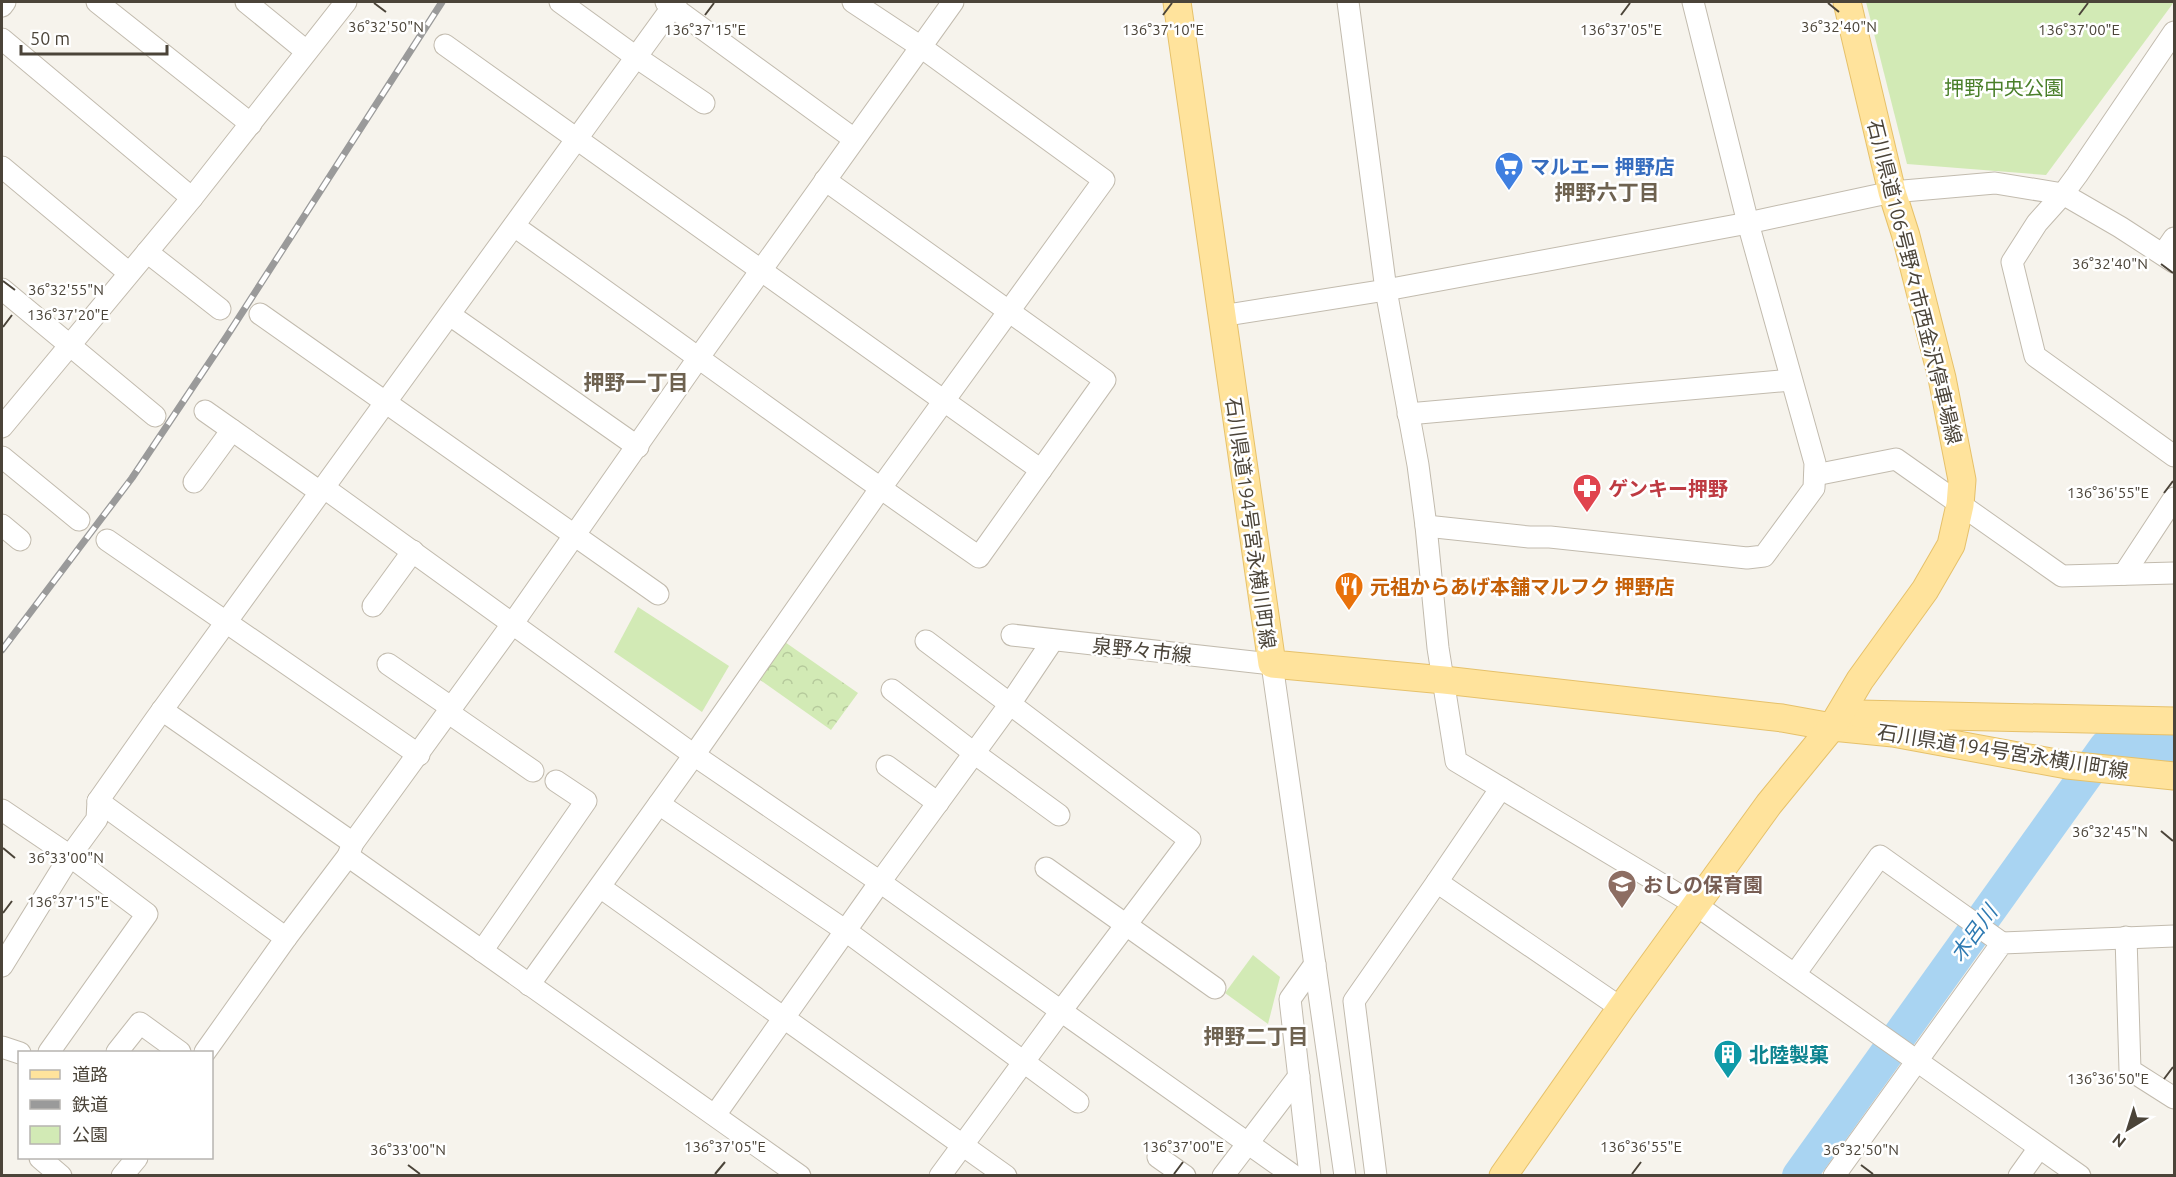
<svg xmlns="http://www.w3.org/2000/svg" width="2176" height="1177" font-family="Ubuntu,'Noto Sans JP',sans-serif">
<style>
.forest{fill:url(#forest-crowns)}
.park{fill:#d2eab5}
.lines{fill:none;stroke-linecap:round;stroke-linejoin:round}
.river{stroke:#a9d4f2;stroke-width:34}
.minor-casing{stroke:#c2bbae;stroke-width:23}
.major-casing{stroke:#e6c16a;stroke-width:29}
.minor{stroke:#fff;stroke-width:21}
.major{stroke:#ffe39c;stroke-width:27}
.rail-casing{stroke:#9a9a9a;stroke-width:7}
.rail{stroke:#fff;stroke-width:4.5;stroke-dasharray:14;stroke-linecap:butt}
.ticks{fill:none;stroke:#4b4439;stroke-width:2}
.labels{text-anchor:middle;dominant-baseline:central;stroke-width:5;stroke-linejoin:round;paint-order:stroke}
.park-label{font-size:20px;fill:#4a7f2a;stroke:#fff}
.shop-label{font-size:20px;font-weight:bold;fill:#366cbe;stroke:#fff;text-anchor:start}
.street-label{font-size:20px;fill:#4b4439;stroke:#fff}
.health-label{font-size:20px;font-weight:bold;fill:#be3a42;stroke:#fff;text-anchor:start}
.food-label{font-size:20px;font-weight:bold;fill:#c56008;stroke:#fff;text-anchor:start}
.education-label{font-size:20px;font-weight:bold;fill:#785e54;stroke:#fff;text-anchor:start}
.culture-label{font-size:20px;font-weight:bold;fill:#0d838f;stroke:#fff;text-anchor:start}
.neighbourhood-label{font-size:21px;font-weight:bold;fill:#6e6250;stroke:#fff}
.water-label{font-size:21px;font-style:italic;fill:#2e7ab2;stroke:#fff}
.ticks-label{font-size:15px;text-anchor:middle;fill:#4b4439;stroke:#fff;stroke-width:5;stroke-linejoin:round;paint-order:stroke}
</style>
<defs>
<pattern id="forest-crowns" width="20" height="18" patternUnits="userSpaceOnUse" patternTransform="scale(1.5)"><rect width="20" height="18" fill="#d2eab5"/><path d="M2 6a3 3 0 1 1 6 0M12 15a3 3 0 1 1 6 0" fill="none" stroke="#b6ca9c"/></pattern>
</defs>
<rect width="100%" height="100%" fill="#f6f3ec"/>
<path class="forest" d="M782 640 858 693 831 730 756 677Z"/>
<g class="park">
<path d="M1866 2H2174L2046 175 1907 164Z"/>
<path d="M638 607 729 666 702 712 614 652Z"/>
<path d="M1253 955 1280 977 1268 1024 1225 993Z"/>
</g>
<g class="lines">
<path class="river" d="M1799 1176 2106 747H2174"/>
<g class="minor-casing">
<g id="minor">
<path d="M97 2 251 124"/>
<path d="M246 2 306 51"/>
<path d="M560 2 636 57 704 103"/>
<path d="M666 2 854 139"/>
<path d="M1348 2 1386 290 1418 465 1426 526 1438 648 1456 761 1696 905 2080 1176"/>
<path d="M2 6 5 2"/>
<path d="M2174 32 2077 175 2063 194 2037 223 2012 262 2035 356 2174 456"/>
<path d="M2 39 192 198"/>
<path d="M445 45 1041 470"/>
<path d="M2 167 129 273"/>
<path d="M514 226C670 336 822 449 979 557L1105 380 825 180"/>
<path d="M147 252 220 309"/>
<path d="M2163 254 2174 238"/>
<path d="M2 289 155 416"/>
<path d="M260 314 658 594"/>
<path d="M450 315 638 447"/>
<path d="M1221 316 1386 290 1748 223 1892 192 1995 183 2063 194 2120 227 2174 262"/>
<path d="M205 411 320 492"/>
<path d="M1408 414 1791 380"/>
<path d="M2 427 192 198 346 2"/>
<path d="M2 457 79 520"/>
<path d="M1815 475 1896 459 2062 576 2174 573"/>
<path d="M194 482 232 430"/>
<path d="M323 487 694 755 880 882 1010 704 926 641"/>
<path d="M2 525 20 540"/>
<path d="M1426 526 1529 537H1550L1747 558 1764 556 1814 488 1815 463 1748 223 1693 2"/>
<path d="M107 540 419 755"/>
<path d="M2124 574 2174 498"/>
<path d="M373 606 413 551"/>
<path d="M1012 635 1272 664 1345 1176"/>
<path d="M388 664 452 708"/>
<path d="M892 690 974 753 1059 815"/>
<path d="M162 710 353 843"/>
<path d="M449 713 533 771"/>
<path d="M887 766 938 803"/>
<path d="M98 801 286 938"/>
<path d="M659 804 846 931 1078 1102"/>
<path d="M2 810 70 856 147 914 49 1052"/>
<path d="M348 856 800 1176"/>
<path d="M1046 868 1215 988"/>
<path d="M1437 882 1501 788"/>
<path d="M600 887 1006 1176"/>
<path d="M2126 937 2130 1070 2174 1098"/>
<path d="M482 951 586 801 556 781"/>
<path d="M2 966 70 856 97 819 98 801 155 720 676 2"/>
<path d="M1795 974 1880 856 2002 943"/>
<path d="M529 985 694 755 880 489 1104 180 921 47 853 2"/>
<path d="M2 1047 20 1053"/>
<path d="M117 1052 140 1023 180 1052"/>
<path d="M205 1052 286 938 348 856 353 843 513 623 699 357 953 2"/>
<path d="M715 1115 880 882 1061 1011 1190 840 1010 704 1053 640"/>
<path d="M1158 1157 1185 1176"/>
<path d="M40 1158 61 1176"/>
<path d="M122 1176 137 1158"/>
<path d="M940 1176 1061 1011 1294 1176"/>
<path d="M1223 1176 1299 1076"/>
<path d="M1310 1176 1290 999 1315 964"/>
<path d="M1376 1176 1354 1001 1437 882 1621 1008"/>
<path d="M1834 1176 2002 943 2174 936"/>
<path d="M2019 1176 2039 1148"/>
</g>
</g>
<g class="major-casing">
<g id="major">
<path d="M1177 2 1272 664 1444 680 1782 718 1832 727 1893 733 2067 765 2174 776"/>
<path d="M1860 714 2174 721"/>
<path d="M1503 1176 1621 1008 1769 804 1832 727 1860 680 1925 590 1951 545 1960 505 1962 480 1942 378 1906 236 1892 192 1847 2"/>
</g>
</g>
<use href="#minor" class="minor"/>
<use href="#major" class="major"/>
<g class="rail-casing">
<path id="rail" d="M2 650 132 478 227 336 442 2"/>
</g>
<use href="#rail" class="rail"/>
</g>
<path class="ticks" d="M374 3 386 12M1828 3 1839 12M705 15 714 3M1163 15 1172 3M1621 15 1630 3M2079 15 2088 3M2161 264 2173 273M3 281 15 290M3 327 12 315M2164 493 2173 481M2161 831 2173 841M3 848 15 858M3 913 12 901M2164 1079 2173 1067M408 1165 420 1174M1861 1165 1873 1174M715 1174 725 1162M1174 1174 1183 1162M1632 1174 1641 1162"/>
<defs>
<g id="supermarket-pin" transform="scale(1.5)"><path d="M0 17L-7.5 6A9.5 9.5 0 1 1 7.5 6Z" fill="#3f7fe0" stroke="#fff"/><path d="M-6-5.5h2.5l.6 2H6L4.5 2H-2.5L-4.4-4H-6ZM-1.5 3.2a1.3 1.3 0 1 0 .1 0ZM3 3.2a1.3 1.3 0 1 0 .1 0Z" fill="#fff"/></g>
<g id="pharmacy-pin" transform="scale(1.5)"><path d="M0 17L-7.5 6A9.5 9.5 0 1 1 7.5 6Z" fill="#e0444e" stroke="#fff"/><path d="M-2-6h4v4h4v4h-4v4h-4v-4h-4v-4h4Z" fill="#fff"/></g>
<g id="restaurant-pin" transform="scale(1.5)"><path d="M0 17L-7.5 6A9.5 9.5 0 1 1 7.5 6Z" fill="#e8710a" stroke="#fff"/><path d="M-5-6h1v4h1v-4h1v4h1v-4h1v5L-1.5 .5V6h-2V.5L-5-1ZM5-6V6H3V1.5H1.5Q1.5-4 5-6Z" fill="#fff"/></g>
<g id="school-pin" transform="scale(1.5)"><path d="M0 17L-7.5 6A9.5 9.5 0 1 1 7.5 6Z" fill="#8d6e63" stroke="#fff"/><path d="M0-5L7-2L0 1L-7-2ZM-4 1L0 2.5L4 1V4Q0 6-4 4Z" fill="#fff"/></g>
<g id="building-pin" transform="scale(1.5)"><path d="M0 17L-7.5 6A9.5 9.5 0 1 1 7.5 6Z" fill="#0f9aa8" stroke="#fff"/><path d="M-4-6H4V6H1V3H-1V6H-4ZM-2.5-4.3h1.7v1.8h-1.7ZM.8-4.3h1.7v1.8H.8ZM-2.5-1h1.7V.8h-1.7ZM.8-1h1.7V.8H.8Z" fill="#fff"/></g>
</defs>
<g fill-rule="evenodd">
<use href="#supermarket-pin" x="1509" y="166"/>
<use href="#pharmacy-pin" x="1587" y="488"/>
<use href="#restaurant-pin" x="1349" y="586"/>
<use href="#school-pin" x="1622" y="884"/>
<use href="#building-pin" x="1728" y="1054"/>
</g>
<g class="labels">
<g class="park-label">
<text x="2004" y="87">押野中央公園</text>
</g>
<g class="shop-label">
<text x="1530" y="166">マルエー 押野店</text>
</g>
<g class="street-label">
<text transform="translate(1915 282) rotate(76)">石川県道106号野々市西金沢停車場線</text>
<text transform="translate(1251 523) rotate(82)">石川県道194号宮永横川町線</text>
<text transform="translate(1142 650) rotate(6)">泉野々市線</text>
<text transform="translate(2003 751) rotate(9)">石川県道194号宮永横川町線</text>
</g>
<g class="health-label">
<text x="1608" y="488">ゲンキー押野</text>
</g>
<g class="food-label">
<text x="1370" y="586">元祖からあげ本舗マルフク 押野店</text>
</g>
<g class="education-label">
<text x="1643" y="884">おしの保育園</text>
</g>
<g class="culture-label">
<text x="1749" y="1054">北陸製菓</text>
</g>
<g class="neighbourhood-label">
<text x="1607" y="192">押野六丁目</text>
<text x="636" y="382">押野一丁目</text>
<text x="1256" y="1036">押野二丁目</text>
</g>
<g class="water-label">
<text transform="translate(1973 933) rotate(-54)">木呂川</text>
</g>
</g>
<g class="ticks-label">
<text x="1839" y="32">36°32'40"N</text>
<text x="386" y="32">36°32'50"N</text>
<text x="1163" y="35">136°37'10"E</text>
<text x="705" y="35">136°37'15"E</text>
<text x="1621" y="35">136°37'05"E</text>
<text x="2079" y="35">136°37'00"E</text>
<text x="2110" y="269">36°32'40"N</text>
<text x="66" y="295">36°32'55"N</text>
<text x="68" y="320">136°37'20"E</text>
<text x="2108" y="498">136°36'55"E</text>
<text x="2110" y="837">36°32'45"N</text>
<text x="66" y="863">36°33'00"N</text>
<text x="68" y="907">136°37'15"E</text>
<text x="2108" y="1084">136°36'50"E</text>
<text x="725" y="1152">136°37'05"E</text>
<text x="1183" y="1152">136°37'00"E</text>
<text x="1641" y="1152">136°36'55"E</text>
<text x="408" y="1155">36°33'00"N</text>
<text x="1861" y="1155">36°32'50"N</text>
</g>
<rect width="2176" height="1177" fill="none" stroke="#4b4439" stroke-width="6"/>
<rect x="18" y="1051" width="195" height="108" fill="#ffffff" stroke="#b7b4b0" stroke-width="1.5"/>
<rect x="30" y="1070" width="30" height="9" fill="#ffe39c" stroke="#b7b4b0" stroke-width="1.5"/>
<text x="72" y="1081" font-size="18" fill="#4b4439">道路</text>
<rect x="30" y="1100" width="30" height="9" fill="#9a9a9a" stroke="#b7b4b0" stroke-width="1.5"/>
<text x="72" y="1111" font-size="18" fill="#4b4439">鉄道</text>
<rect x="30" y="1126" width="30" height="18" fill="#d2eab5" stroke="#b7b4b0" stroke-width="1.5"/>
<text x="72" y="1141" font-size="18" fill="#4b4439">公園</text>
<g transform="translate(2128 1129) rotate(218)" stroke="#ffffff" stroke-width="4.5" paint-order="stroke">
<path d="M0-4.5L10 22L0 15L-10 22Z" fill="#4b4439"/>
<text y="-9" font-size="16" font-weight="bold" text-anchor="middle" fill="#4b4439">N</text>
</g>
<path d="M21 45v9h146v-9" fill="none" stroke="#4b4439" stroke-width="3"/>
<text x="30" y="45" font-size="18" fill="#4b4439" stroke="#ffffff" stroke-width="4.5" paint-order="stroke">50 m</text>
</svg>
